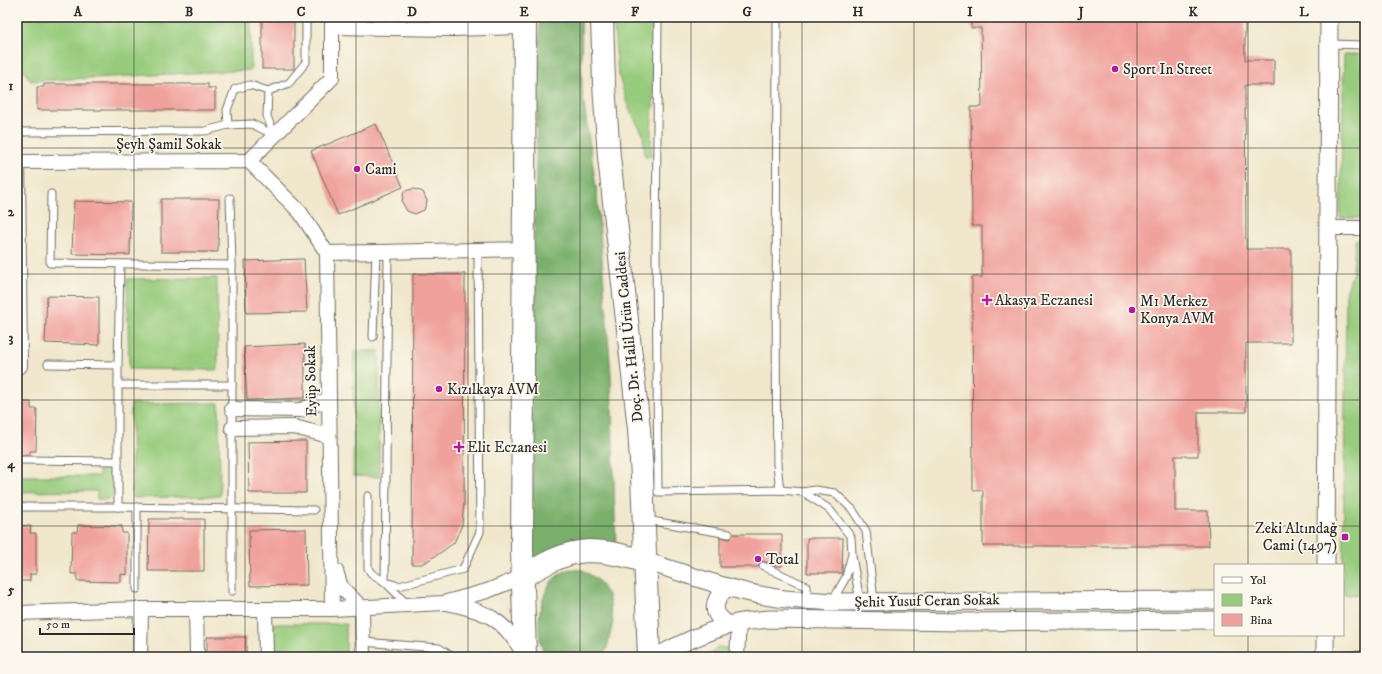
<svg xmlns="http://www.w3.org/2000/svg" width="1382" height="674" font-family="'IM FELL DW Pica',serif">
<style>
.green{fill:#98cc7d;stroke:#627c54}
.forest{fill:#7ab06c;stroke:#526e4c}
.building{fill:#f0a19b}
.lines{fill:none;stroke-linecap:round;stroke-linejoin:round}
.service-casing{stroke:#706d63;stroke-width:9}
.minor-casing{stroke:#706d63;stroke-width:16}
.tertiary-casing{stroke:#706d63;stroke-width:19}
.primary-casing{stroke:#706d63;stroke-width:24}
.service{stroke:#fff;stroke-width:7}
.minor{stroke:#fff;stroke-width:14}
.tertiary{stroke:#fff;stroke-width:17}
.primary{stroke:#fff;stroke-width:22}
.grid{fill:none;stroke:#2b2b2b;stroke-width:1;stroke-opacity:0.55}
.poi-dot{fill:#b5179e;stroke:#fbf7ec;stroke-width:1.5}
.labels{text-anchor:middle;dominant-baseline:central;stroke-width:3.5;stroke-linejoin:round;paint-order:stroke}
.poi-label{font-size:15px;fill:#2b2b2b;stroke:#fbf7ec;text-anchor:start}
.street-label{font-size:15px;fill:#2b2b2b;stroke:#fbf7ec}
.neatline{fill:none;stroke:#2b2b2b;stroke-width:1.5}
.grid-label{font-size:13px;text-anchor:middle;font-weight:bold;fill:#2b2b2b}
</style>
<rect width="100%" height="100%" fill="#fbf7ec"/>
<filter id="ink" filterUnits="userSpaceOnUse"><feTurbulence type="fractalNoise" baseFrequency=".025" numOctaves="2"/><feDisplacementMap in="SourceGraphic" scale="8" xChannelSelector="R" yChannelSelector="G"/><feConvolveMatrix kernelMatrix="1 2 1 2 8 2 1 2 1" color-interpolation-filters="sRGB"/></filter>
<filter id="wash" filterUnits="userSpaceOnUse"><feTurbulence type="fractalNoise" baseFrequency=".012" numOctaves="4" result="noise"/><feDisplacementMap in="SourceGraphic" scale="16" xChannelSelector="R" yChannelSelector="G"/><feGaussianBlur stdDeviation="0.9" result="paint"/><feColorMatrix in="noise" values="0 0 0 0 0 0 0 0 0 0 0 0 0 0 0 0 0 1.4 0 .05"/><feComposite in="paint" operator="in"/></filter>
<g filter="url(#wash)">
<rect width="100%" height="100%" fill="#f0e7cc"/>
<g class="green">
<path d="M17 17H251V70L31 81 20 66H17Z"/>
<path d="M613 17H653V107L651 130V156H645L643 134 628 107 618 73Z"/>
<path d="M1344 54H1365V218H1340Z"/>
<path d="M1355 240H1365V594L1343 595 1346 293 1353 272Z"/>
<path d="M217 278 218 370 129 369 127 279Z"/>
<path d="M354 351H379V477L353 476Z"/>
<path d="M219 403 220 496 132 498 131 404Z"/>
<path d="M104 468H108C117 481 119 505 97 499V491L17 492V476H99V470Z"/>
<rect x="269" y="624" width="77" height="33"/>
<path d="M717 647 729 648V657H707Z"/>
</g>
<g class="forest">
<path d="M540 17H581L582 90 597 194 611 374 616 551 573 541 533 565 532 315Z"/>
<path d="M569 569 583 570 598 580 608 595 613 622 607 648 602 657H547C533 638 538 597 553 580 557 575 564 572 569 569Z"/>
</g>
<g id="blocks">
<g class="building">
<rect x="262" y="17" width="32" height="52"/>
<path d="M971 17H1245V60H1274V85H1245L1246 249H1291V343H1246V412H1198V456H1175V511H1208L1209 546H983V490H973L972 277H982V226H972L971 107H982L981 28H971Z"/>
<path d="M44 84H208V88H215V110H37V87H44Z"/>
<path d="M376 124 403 187 338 215 311 151Z"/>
<path d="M414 189 423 192 427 201 424 210 415 214 407 211 402 202 404 191Z"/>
<path d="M161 199H219L218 252H161Z"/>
<path d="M74 201 131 202 130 255 72 254Z"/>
<path d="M304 259 307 312 246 313 245 261Z"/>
<path d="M413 274H465L464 503 462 525 454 543 437 555 422 564H412Z"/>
<path d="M47 296 99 297V345L45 343Z"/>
<path d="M305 344V398L247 400 244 347Z"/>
<path d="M17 402H31V409H37L36 451H30V455H17Z"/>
<path d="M306 441V493H249L248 442Z"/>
<path d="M149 519H204V571H148Z"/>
<path d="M17 525 31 526 30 533H36V574H30V581H17Z"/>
<path d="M78 525 122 526V533H127V575L121 574V582L77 581V574H71L72 532H77Z"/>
<path d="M306 529 307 585 250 586 249 530Z"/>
<path d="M734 534H782V566H776L763 561 760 562 758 567H720V537L730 539Z"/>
<path d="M807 538H843L842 573H807Z"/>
<rect x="207" y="637" width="39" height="20"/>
</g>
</g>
</g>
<g filter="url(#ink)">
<use href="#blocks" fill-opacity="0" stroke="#706d63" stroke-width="1"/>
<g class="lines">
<g class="service-casing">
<g id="service">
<path d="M658 17 656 251 658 492 780 490 803 492 829 509 851 537 852 554 846 577 833 600"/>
<path d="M777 17C777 166 775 315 777 464L780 490"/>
<path d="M1329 44 1365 45"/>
<path d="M228 125 227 110 235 89 250 85 268 91"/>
<path d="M17 132 205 131 228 125 252 124 274 135"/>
<path d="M274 135 267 116 268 91 289 83 306 62V17"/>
<path d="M51 194 50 263 232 265V591"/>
<path d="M230 198 232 265"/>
<path d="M373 337 376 251"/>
<path d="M118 365 120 264"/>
<path d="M118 385H232"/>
<path d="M17 460 118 461"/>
<path d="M803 492 815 490 835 493 852 509 866 531 874 601"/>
<path d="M368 496V568L371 573 385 582 408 605"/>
<path d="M17 507H118V365L48 364"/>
<path d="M118 507 314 510"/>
<path d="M646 520 729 534"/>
<path d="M852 556 860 601"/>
<path d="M763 566 806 586 807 600"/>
<path d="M385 582 399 586 463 569 480 532 478 250"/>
<path d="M385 582 388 251"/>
<path d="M137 589V507"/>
<path d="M363 642 439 648 453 657"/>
<path d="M1325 656 1365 655"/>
</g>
</g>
<g class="minor-casing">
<g id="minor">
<path d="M333 27 451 29 525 27"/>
<path d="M249 161 332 78V17"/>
<path d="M17 162 249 161 300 212 327 253 332 609"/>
<path d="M1328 228H1365"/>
<path d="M327 253 524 249"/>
<path d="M17 366H20L18 162"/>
<path d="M232 409 301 410 329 399"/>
<path d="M232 428 294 427 329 436"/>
<path d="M336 571 341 587 362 608 363 657"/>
<path d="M447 603C487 612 502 617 523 653"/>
<path d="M196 609 197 657"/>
<path d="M265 609 266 657"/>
<path d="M17 613 141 609H332L443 603 487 591 522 577"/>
<path d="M140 657 141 609"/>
<path d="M737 657 739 623"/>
</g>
</g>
<g class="tertiary-casing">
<g id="tertiary">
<path d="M645 561C687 574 728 590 771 597 791 601 812 600 832 602L1215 600"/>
<path d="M1326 565 1329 17"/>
<path d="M727 587C712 601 710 614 729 625"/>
<path d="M656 657C679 644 704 633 729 625 743 621 757 620 771 619L963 622 1215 620"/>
<path d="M1325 657V635"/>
</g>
</g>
<g class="primary-casing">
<g id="primary">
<path d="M525 17 522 549 525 657"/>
<path d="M602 17 604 84 609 157 639 429 642 476 649 657"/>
<path d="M522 577C542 565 564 552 588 551 607 551 626 556 645 561"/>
</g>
</g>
<use href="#service" class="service"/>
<use href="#minor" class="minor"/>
<use href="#tertiary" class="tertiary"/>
<use href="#primary" class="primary"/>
</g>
</g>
<path class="grid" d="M134 17V657M245 17V657M356 17V657M468 17V657M580 17V657M691 17V657M802 17V657M914 17V657M1026 17V657M1137 17V657M1248 17V565M17 148H1365M17 274H1365M17 400H1365M17 526H1365M1248 635V657"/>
<g class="poi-dot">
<circle cx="1115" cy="69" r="4"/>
<circle cx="357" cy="169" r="4"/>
<path d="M985 294h4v4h4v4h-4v4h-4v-4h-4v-4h4z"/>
<circle cx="1132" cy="310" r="4"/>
<circle cx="439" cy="389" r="4"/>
<path d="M457 441h4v4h4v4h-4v4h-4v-4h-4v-4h4z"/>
<rect x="1341" y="533" width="8" height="8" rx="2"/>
<circle cx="758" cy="559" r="4"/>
</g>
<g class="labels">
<g class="poi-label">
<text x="1123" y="69">Sport In Street</text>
<text x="365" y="169">Cami</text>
<text x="995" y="300">Akasya Eczanesi</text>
<text x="1140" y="301">M1 Merkez<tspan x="1140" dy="17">Konya AVM</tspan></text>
<text x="447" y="389">Kızılkaya AVM</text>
<text x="467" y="447">Elit Eczanesi</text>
<text x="1337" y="528" text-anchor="end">Zeki Altındağ<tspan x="1337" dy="17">Cami (1497)</tspan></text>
<text x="766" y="559">Total</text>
</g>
<g class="street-label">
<text x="169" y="144">Şeyh Şamil Sokak</text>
<text transform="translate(629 337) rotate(-96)">Doç. Dr. Halil Ürün Caddesi</text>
<text transform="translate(311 381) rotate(-91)">Eyüp Sokak</text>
<text transform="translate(927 601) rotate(-1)">Şehit Yusuf Ceran Sokak</text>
</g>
</g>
<rect width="1382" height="674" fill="none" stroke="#fbf7ec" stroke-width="44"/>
<rect x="1214" y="564" width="130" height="72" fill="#fbf7ec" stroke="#a8a59f"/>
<rect x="1222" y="577" width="20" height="6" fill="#ffffff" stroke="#a8a59f"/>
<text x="1250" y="584" font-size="12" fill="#2b2b2b">Yol</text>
<rect x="1222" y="594" width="20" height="12" fill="#98cc7d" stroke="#a8a59f"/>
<text x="1250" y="604" font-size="12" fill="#2b2b2b">Park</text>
<rect x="1222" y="614" width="20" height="12" fill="#f0a19b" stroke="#a8a59f"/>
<text x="1250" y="624" font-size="12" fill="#2b2b2b">Bina</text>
<path d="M40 628v6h94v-6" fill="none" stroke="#2b2b2b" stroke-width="2"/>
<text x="46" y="628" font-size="12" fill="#2b2b2b" stroke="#fbf7ec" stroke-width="3" paint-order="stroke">50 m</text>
<rect x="22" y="22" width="1338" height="630" class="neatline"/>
<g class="grid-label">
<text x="78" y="16">A</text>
<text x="189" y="16">B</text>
<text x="301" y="16">C</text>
<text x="412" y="16">D</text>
<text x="524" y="16">E</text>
<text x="635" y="16">F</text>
<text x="747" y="16">G</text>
<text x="858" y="16">H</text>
<text x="970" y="16">I</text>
<text x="1081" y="16">J</text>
<text x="1193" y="16">K</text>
<text x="1304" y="16">L</text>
<text x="11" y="90">1</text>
<text x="11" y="216">2</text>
<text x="11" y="342">3</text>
<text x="11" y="468">4</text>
<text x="11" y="594">5</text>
</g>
</svg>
